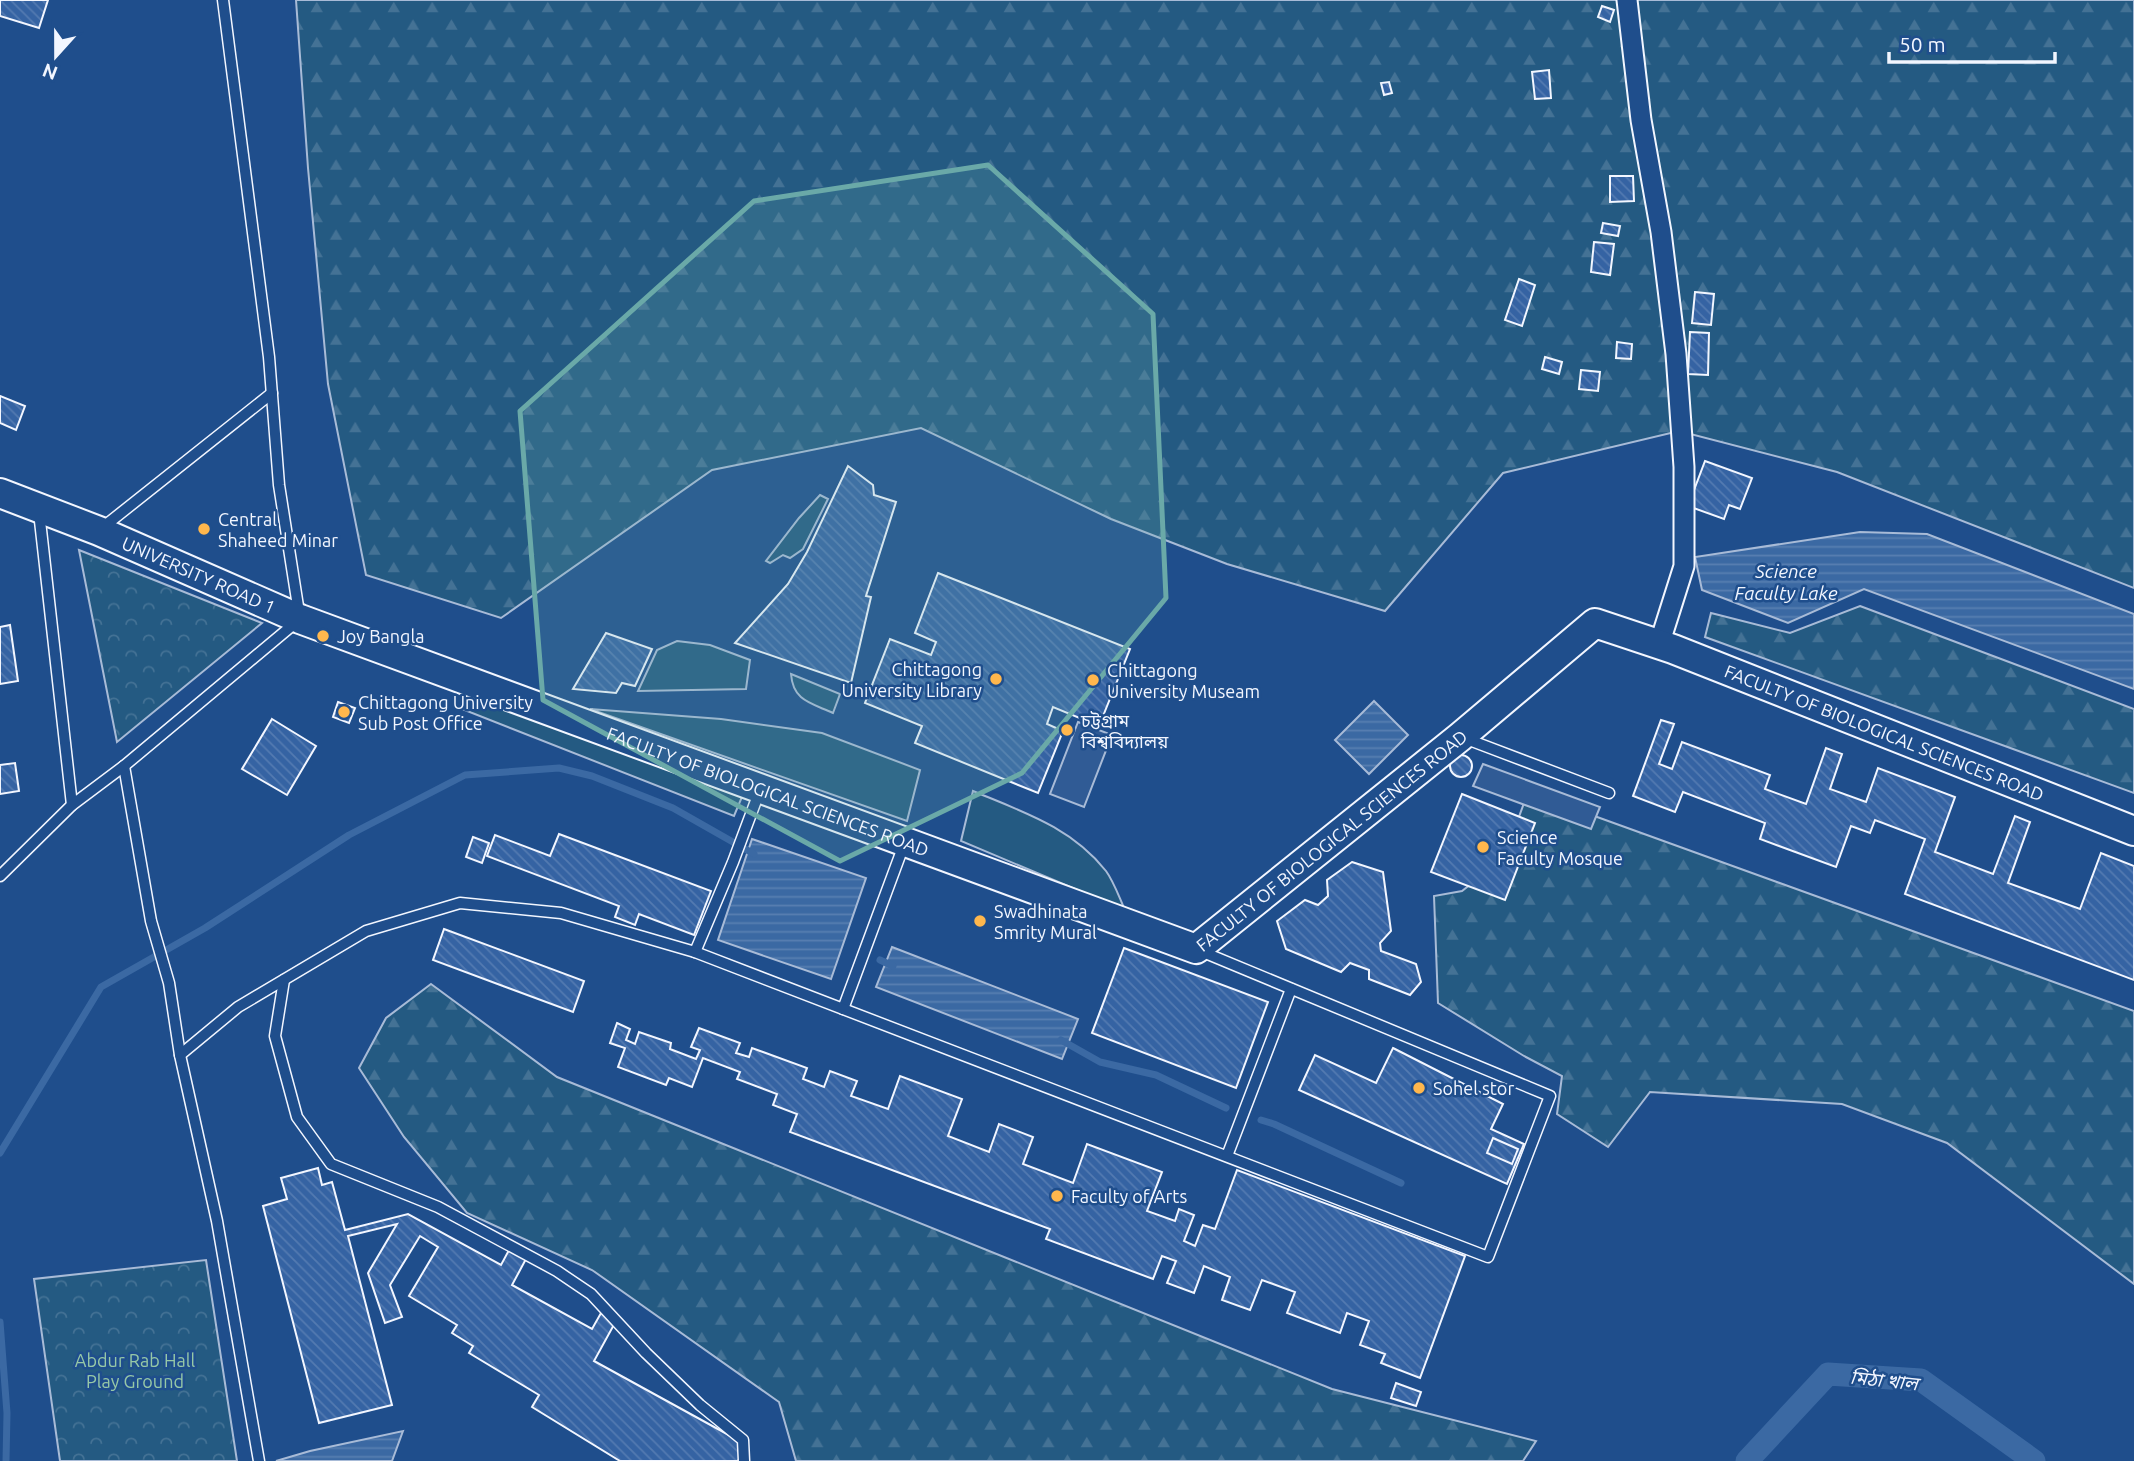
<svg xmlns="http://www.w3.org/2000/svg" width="2134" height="1461" font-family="Ubuntu,'Noto Sans Bengali',sans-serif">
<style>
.forest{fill:url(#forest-firs);stroke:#a8bbd7;stroke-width:2}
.park{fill:url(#park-crowns);stroke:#a8bbd7;stroke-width:2}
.garden{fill:#245a82;stroke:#a8bbd7;stroke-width:2}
.parking{fill:#305b95;stroke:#a8bbd7;stroke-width:2}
.water{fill:url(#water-rules);stroke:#a8bbd7;stroke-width:2}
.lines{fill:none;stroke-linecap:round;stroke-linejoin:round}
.stream{stroke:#3b69a3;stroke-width:7}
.canal{stroke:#3b69a3;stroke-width:23}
.building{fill:url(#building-back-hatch);stroke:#f2f6ff;stroke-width:2}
.lane-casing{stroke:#f2f6ff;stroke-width:13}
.street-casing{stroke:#f2f6ff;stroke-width:23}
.secondary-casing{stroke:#f2f6ff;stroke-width:32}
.lane{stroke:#1f4e8c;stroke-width:10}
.street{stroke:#1f4e8c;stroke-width:19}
.secondary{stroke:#1f4e8c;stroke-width:28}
.marked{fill:#6aa9a8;fill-opacity:0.2;stroke:#6aa9a8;stroke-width:5;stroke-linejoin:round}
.poi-dot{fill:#ffb74d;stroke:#1f4e8c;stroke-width:2.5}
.labels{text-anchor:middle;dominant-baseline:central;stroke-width:5;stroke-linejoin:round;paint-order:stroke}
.poi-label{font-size:18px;fill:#f2f6ff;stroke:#1f4e8c;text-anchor:start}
.street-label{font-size:18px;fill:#f2f6ff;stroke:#1f4e8c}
.park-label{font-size:18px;fill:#97c8a6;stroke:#1f4e8c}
.water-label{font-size:19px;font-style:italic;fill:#f2f6ff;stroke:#1f4e8c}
</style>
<defs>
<pattern id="forest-firs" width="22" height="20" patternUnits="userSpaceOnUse" patternTransform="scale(1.75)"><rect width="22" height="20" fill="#245a82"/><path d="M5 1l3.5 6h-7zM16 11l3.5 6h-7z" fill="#447295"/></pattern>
<pattern id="park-crowns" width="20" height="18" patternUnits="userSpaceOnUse" patternTransform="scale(1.75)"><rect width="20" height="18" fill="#245a82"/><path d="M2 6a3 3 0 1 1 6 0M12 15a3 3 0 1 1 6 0" fill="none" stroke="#447295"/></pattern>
<pattern id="water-rules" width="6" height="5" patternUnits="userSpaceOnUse" patternTransform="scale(1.75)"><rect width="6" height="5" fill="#3b69a3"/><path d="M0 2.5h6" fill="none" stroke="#587fb1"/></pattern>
<pattern id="building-back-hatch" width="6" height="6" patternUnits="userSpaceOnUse" patternTransform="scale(1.75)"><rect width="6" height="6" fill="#3563a3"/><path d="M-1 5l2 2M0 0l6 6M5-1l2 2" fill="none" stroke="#537ab1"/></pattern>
</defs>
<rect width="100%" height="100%" fill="#1f4e8c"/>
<g class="forest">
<path d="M296 0H2134V588L1837 472 1679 431 1503 473 1385 611 1227 564 1111 519 921 428 712 470 501 618 366 575 328 384 308 168Z"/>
<path d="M1860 606 2134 709V793L1705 637 1711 613 1790 633Z"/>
<path d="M1528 792 2134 1011V1284L1947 1143 1842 1104 1650 1092 1608 1147 1557 1114 1562 1076 1524 1056 1438 1003 1434 896 1462 891 1504 858Z"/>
<path d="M431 984 557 1077 1332 1389 1536 1441 1523 1461H796L779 1402 592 1270 467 1213 404 1137 359 1068 386 1018Z"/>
</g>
<g class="park">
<path d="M79 550 262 623 117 742Z"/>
<path d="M206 1260 237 1461H60L34 1279Z"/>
</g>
<g class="garden">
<path d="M820 495 828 499 803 549 790 558 783 555 770 563 766 561 799 518Z"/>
<path d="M677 641 710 645 750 660 746 689 638 691 657 650Z"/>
<path d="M791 674 840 694 833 713C811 703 793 701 791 674Z"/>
<path d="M474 687 744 792 734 816 462 709Z"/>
<path d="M590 709 721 719 822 733 920 770 907 821Z"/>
<path d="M973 791C1023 812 1071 827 1106 871 1114 882 1119 897 1125 910L961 841Z"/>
</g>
<g class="parking">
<path d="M1078 722 1112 735 1084 807 1050 794Z"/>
<path d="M1483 764 1600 807 1591 829 1473 786Z"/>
</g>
<g class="water">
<path d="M1860 532 1927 534 2134 614V689L1864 589 1788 623 1702 590 1695 557Z"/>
<path d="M1374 701 1408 735 1369 774 1335 740Z"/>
<path d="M752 839 866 878 831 979 718 940Z"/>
<path d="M892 947 1078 1019 1062 1059 876 987Z"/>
<path d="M403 1431 392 1461H276L310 1451Z"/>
</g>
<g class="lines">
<g class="stream">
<path d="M880 960 893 966"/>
<path d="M1061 1040 1100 1062 1156 1075 1226 1108"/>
<path d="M1261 1120 1274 1124 1401 1183"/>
<path d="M0 1153 101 987 205 928 349 835 465 775 559 768 592 776 673 808 754 854"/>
<path d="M0 1322 7 1413 6 1461"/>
</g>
<path class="canal" d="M1747 1461 1828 1374 1921 1380 2034 1461"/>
</g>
<g class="building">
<path d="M0 0H48L39 28 0 16Z"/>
<path d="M1602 6 1614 10 1610 22 1598 17Z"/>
<path d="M1549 70 1551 98 1535 99 1532 72Z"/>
<path d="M1389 82 1392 93 1384 95 1381 83Z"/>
<path d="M1610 176H1633L1634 201 1610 202Z"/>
<path d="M1603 223 1620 226 1618 236 1601 233Z"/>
<path d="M1594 242 1614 244 1610 275 1591 272Z"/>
<path d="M1519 279 1535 285 1522 326 1505 320Z"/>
<path d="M1695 292 1714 294 1711 325 1692 323Z"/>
<path d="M1690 332 1709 333 1708 375 1688 374Z"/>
<path d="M1617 342 1632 344 1631 359 1616 358Z"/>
<path d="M1545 357 1562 362 1559 374 1542 369Z"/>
<path d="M1581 370 1600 372 1598 391 1579 389Z"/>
<path d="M0 396 25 406 16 430 0 423Z"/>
<path d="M1705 461 1752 478 1740 509 1729 505 1724 519 1688 506Z"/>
<path d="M848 466 873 485 874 495 896 502 866 596 871 597 851 683 735 643 788 584 807 552Z"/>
<path d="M938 573 1130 649 1099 726 1053 707 1047 724 1063 731 1038 793 915 743 922 726 865 703 890 639 931 655 936 642 915 633Z"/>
<path d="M10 625 18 681 0 684V627Z"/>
<path d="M606 633 652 649 635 686 622 683 616 693 573 689Z"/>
<path d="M338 702 355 708 349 723 333 717Z"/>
<path d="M272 719 316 746 287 795 242 769Z"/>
<path d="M1661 720 1674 724 1659 764 1672 769 1682 742 1770 775 1765 789 1806 804 1826 748 1842 754 1830 789 1866 802 1878 768 1955 797 1935 852 1993 874 2015 816 2030 822 2008 883 2080 909 2101 853 2134 866V980L1905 894 1925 839 1875 820 1870 833 1851 826 1836 867 1760 839 1765 823 1683 792 1675 812 1633 796Z"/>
<circle cx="1461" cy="766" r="11"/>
<path d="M15 763 19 791 0 794V765Z"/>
<path d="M1462 794 1535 823 1505 900 1431 872Z"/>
<path d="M559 834 711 891 694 935 639 914 635 925 615 917 619 906 487 856 495 835 550 856Z"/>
<path d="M473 837 489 843 482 863 466 857Z"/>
<path d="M1352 862 1383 872 1391 931 1380 943 1381 951 1416 964 1421 982 1410 995 1369 979V970L1350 963 1341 972 1286 949 1277 921 1305 900 1318 905 1328 896 1327 880Z"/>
<path d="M444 929 584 981 573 1012 433 960Z"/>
<path d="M1124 948 1268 1002 1236 1088 1092 1033Z"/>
<path d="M617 1023 630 1029 626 1040 635 1044 639 1032 671 1043 670 1049 696 1059 700 1050 691 1047 699 1028 740 1043 736 1053 749 1057 752 1048 807 1068 803 1079 824 1087 830 1071 857 1081 851 1096 888 1109 900 1076 962 1099 948 1136 989 1152 999 1124 1033 1137 1023 1164 1073 1183 1087 1144 1162 1172 1147 1211 1175 1221 1179 1209 1194 1215 1184 1241 1195 1246 1203 1225 1215 1229 1237 1170 1465 1256 1420 1378 1381 1363 1385 1354 1360 1345 1369 1321 1347 1313 1340 1333 1287 1313 1295 1292 1262 1280 1250 1310 1222 1300 1230 1277 1204 1266 1194 1293 1167 1283 1176 1261 1162 1256 1153 1279 1046 1239 1050 1229 790 1132 797 1114 773 1105 777 1094 737 1079 740 1072 703 1058 692 1087 669 1078 666 1085 618 1067 625 1048 610 1043Z"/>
<path d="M1393 1048 1503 1104 1491 1129 1524 1144 1507 1184 1299 1090 1315 1055 1376 1083Z"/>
<path d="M1493 1138 1518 1149 1512 1164 1487 1153Z"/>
<path d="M318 1168 322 1185 332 1182 345 1230 408 1214 501 1265 509 1250 526 1259 512 1285 592 1329 601 1313 616 1321 594 1361 747 1445 738 1461H620L532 1407 539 1395 469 1353 473 1346 452 1333 457 1325 409 1296 438 1247 420 1236 390 1285 402 1317 385 1323 368 1273 397 1224 348 1236 392 1405 319 1423 263 1206 287 1199 281 1178Z"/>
<path d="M1396 1383 1421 1392 1416 1406 1391 1398Z"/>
</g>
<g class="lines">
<g class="lane-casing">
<g id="lane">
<path d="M39 512 72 805"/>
<path d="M102 528 272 393"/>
<path d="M1464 738 1609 793"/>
<path d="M124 766 151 921 169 983 180 1055 217 1221 259 1461"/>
<path d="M0 876 72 805 124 766 300 619 279 485 269 357 223 0"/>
<path d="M695 952 733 862 760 790"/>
<path d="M284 980 275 1036 297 1117 331 1164 438 1207 557 1271 591 1294 646 1353 700 1405 743 1440 744 1461"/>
<path d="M843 1009 905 842"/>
<path d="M180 1055 238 1007 366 931 460 903 561 913 695 952 1488 1257 1550 1096 1198 950"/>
<path d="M1227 1156 1291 989"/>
</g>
</g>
<g class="street-casing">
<path id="street" d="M1627 0 1641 120 1661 232 1676 354 1684 467V566L1659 645"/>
</g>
<g class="secondary-casing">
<g id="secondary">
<path id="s1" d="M0 493 99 531 300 619 1196 949 1460 737 1595 623 1673 649 2134 831"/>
</g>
</g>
<use href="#lane" class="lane"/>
<use href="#street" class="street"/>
<use href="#secondary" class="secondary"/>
</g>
<path class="marked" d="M988 165 1153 314 1166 598 1022 773 840 861 543 700 520 411 754 201Z"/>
<g class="poi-dot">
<circle cx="204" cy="529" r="7"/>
<circle cx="323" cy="636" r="7"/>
<circle cx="996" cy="679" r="7"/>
<circle cx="1093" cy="680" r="7"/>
<circle cx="344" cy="712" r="7"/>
<circle cx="1067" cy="730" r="7"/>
<circle cx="1483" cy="847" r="7"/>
<circle cx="980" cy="921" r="7"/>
<circle cx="1419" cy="1088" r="7"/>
<circle cx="1057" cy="1196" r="7"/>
</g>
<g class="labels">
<g class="poi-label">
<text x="218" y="519">Central<tspan x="218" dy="21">Shaheed Minar</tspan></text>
<text x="337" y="636">Joy Bangla</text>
<text x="982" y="669" text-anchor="end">Chittagong<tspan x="982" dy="21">University Library</tspan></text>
<text x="1107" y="670">Chittagong<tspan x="1107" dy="21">University Museam</tspan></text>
<text x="358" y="702">Chittagong University<tspan x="358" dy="21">Sub Post Office</tspan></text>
<text x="1081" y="720">চট্টগ্রাম<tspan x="1081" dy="21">বিশ্ববিদ্যালয়</tspan></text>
<text x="1497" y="837">Science<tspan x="1497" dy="21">Faculty Mosque</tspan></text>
<text x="994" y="911">Swadhinata<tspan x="994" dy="21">Smrity Mural</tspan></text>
<text x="1433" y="1088">Sohel stor</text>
<text x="1071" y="1196">Faculty of Arts</text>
</g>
<g class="street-label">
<text stroke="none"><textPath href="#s1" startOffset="215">UNIVERSITY ROAD 1</textPath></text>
<text stroke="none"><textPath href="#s1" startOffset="2105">FACULTY OF BIOLOGICAL SCIENCES ROAD</textPath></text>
<text stroke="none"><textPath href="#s1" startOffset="824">FACULTY OF BIOLOGICAL SCIENCES ROAD</textPath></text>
<text stroke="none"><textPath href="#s1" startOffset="1454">FACULTY OF BIOLOGICAL SCIENCES ROAD</textPath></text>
</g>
<g class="park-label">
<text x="135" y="1360">Abdur Rab Hall<tspan x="135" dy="21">Play Ground</tspan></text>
</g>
<g class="water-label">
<text x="1786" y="571">Science<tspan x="1786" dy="22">Faculty Lake</tspan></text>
<text transform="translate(1884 1380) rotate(6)">মিঠা খাল</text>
</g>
</g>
<g transform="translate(56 56) rotate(201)" stroke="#1f4e8c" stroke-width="5" paint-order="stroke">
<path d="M0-5L12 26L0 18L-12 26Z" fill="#f2f6ff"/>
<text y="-10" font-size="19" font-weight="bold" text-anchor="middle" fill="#f2f6ff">N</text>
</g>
<path d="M1889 52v10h166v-10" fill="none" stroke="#f2f6ff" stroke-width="3.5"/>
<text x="1899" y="52" font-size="21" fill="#f2f6ff" stroke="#1f4e8c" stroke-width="5" paint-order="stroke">50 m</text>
</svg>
